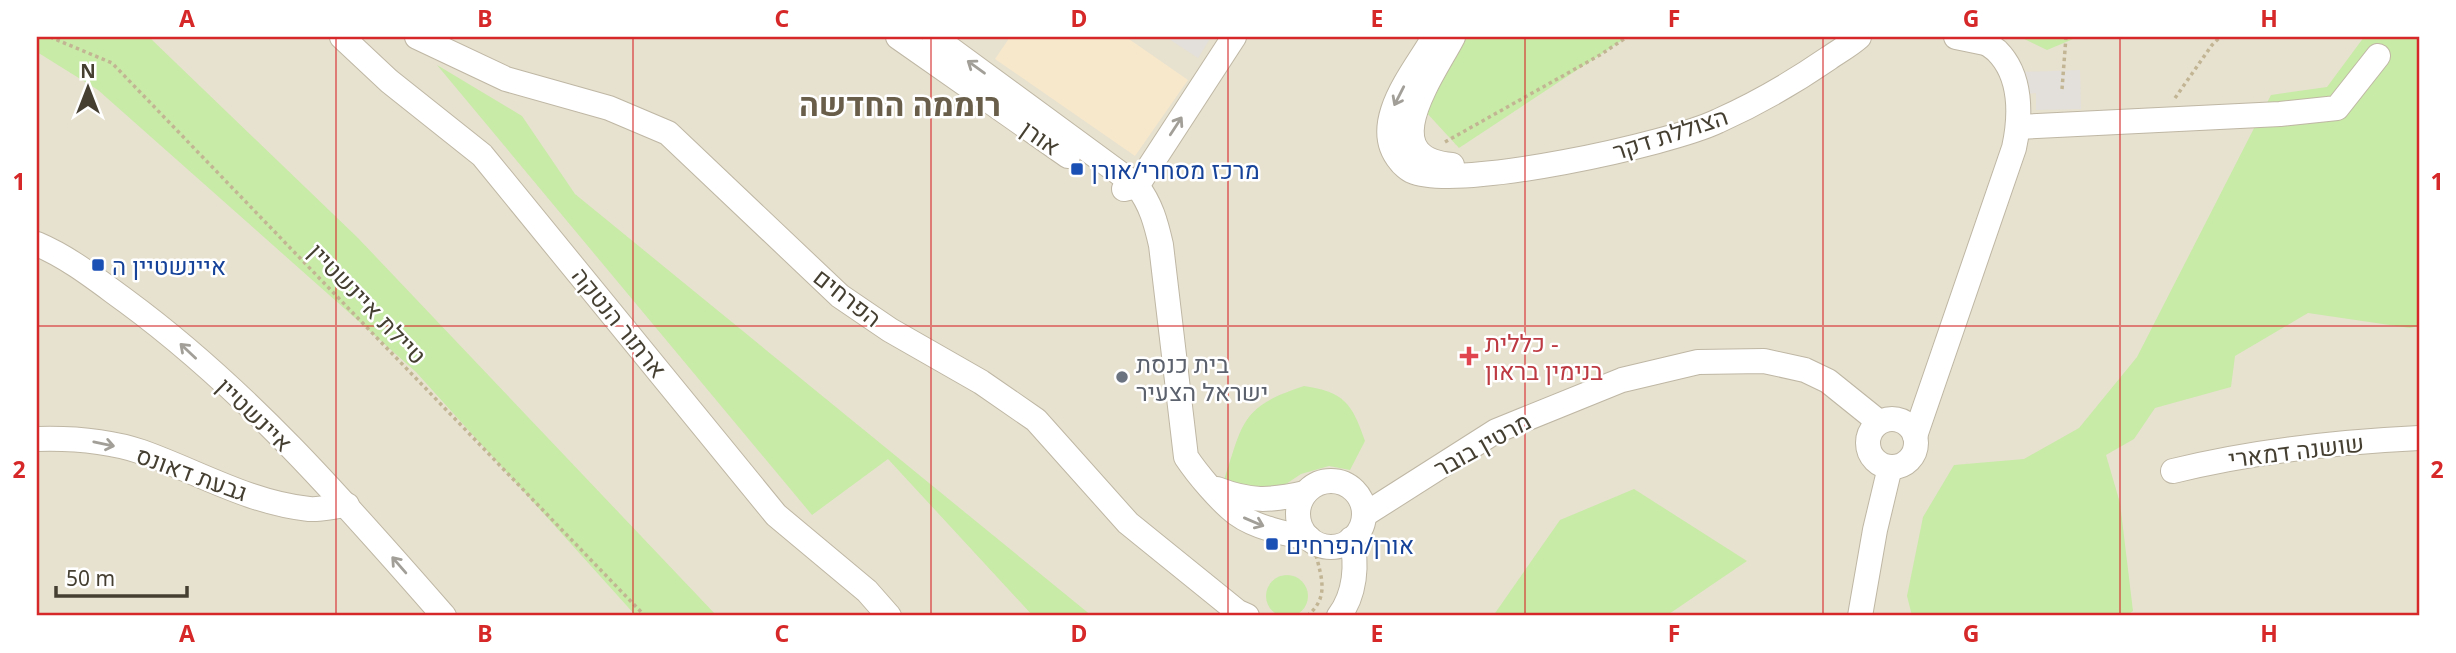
<svg xmlns="http://www.w3.org/2000/svg" width="2456" height="653" font-family="'Noto Sans',Heebo,sans-serif">
<style>
.residential{fill:#e7e1d0}
.commercial{fill:#f7e8cb}
.green{fill:#c8eba7}
.parking{fill:#e3e0db}
.lines{fill:none;stroke-linecap:round;stroke-linejoin:round}
.minor-casing{stroke:#bfb7a4;stroke-width:26}
.path{stroke:#c2b594;stroke-width:3.5;stroke-dasharray:3.5 3.5;stroke-linecap:butt}
.minor{stroke:#fff;stroke-width:24}
.oneway{stroke:#a29f98}
.grid{fill:none;stroke:#d62828;stroke-width:2;stroke-opacity:0.55}
.transit-dot{fill:#1a4fb4;stroke:#fff;stroke-width:2.5}
.health-dot{fill:#e0444e;stroke:#fff;stroke-width:2.5}
.worship-dot{fill:#6b7280;stroke:#fff;stroke-width:2.5}
.labels{text-anchor:middle;dominant-baseline:central;stroke-width:5;stroke-linejoin:round;paint-order:stroke}
.street-label{font-size:24px;fill:#453f32;stroke:#fff}
.transit-label{font-size:24px;fill:#164399;stroke:#fff;text-anchor:start}
.health-label{font-size:24px;fill:#be3a42;stroke:#fff;text-anchor:start}
.worship-label{font-size:24px;fill:#5b616d;stroke:#fff;text-anchor:start}
.district-label{font-size:32px;font-weight:bold;fill:#685e49;stroke:#fff}
.neatline{fill:none;stroke:#d62828;stroke-width:2.5}
.grid-label{font-size:23px;text-anchor:middle;font-weight:bold;fill:#d62828}
</style>
<rect width="100%" height="100%" fill="#f3efe2"/>
<rect class="residential" x="37" y="37" width="2382" height="579"/>
<path class="commercial" d="M1010 37H1126L1188 80 1135 156 995 59Z"/>
<g class="green">
<path d="M37 37H149L358 238 717 616H636L416 372 98 90 37 52Z"/>
<path d="M1465 37H1627L1459 148 1425 111Z"/>
<path d="M2020 37H2078L2047 50Z"/>
<path d="M2364 37H2419V326L2410 328 2308 313 2235 356 2231 387 2155 408 2134 439 2106 455 2120 503 2133 611 2126 616H1912L1907 596 1923 517 1954 465 2024 459 2079 428 2137 357 2271 95 2327 87Z"/>
<path d="M437 65 522 116 575 194 1092 616H1033L888 459 812 515Z"/>
<path d="M1304 386C1344 392 1352 403 1365 441L1350 470 1329 466 1301 474 1283 486 1271 490 1223 483C1243 424 1239 407 1304 386Z"/>
<path d="M1634 489 1747 561 1666 616H1493L1560 520Z"/>
<circle cx="1287" cy="596" r="21"/>
</g>
<g class="parking">
<path d="M1166 37H1211L1198 58Z"/>
<path d="M2080 70 2081 109 2036 110V93L2021 94V72Z"/>
</g>
<g class="lines">
<g class="minor-casing">
<g id="minor">
<path d="M342 37 389 81 482 155 776 515 867 591 889 616"/>
<path d="M417 37 506 79 609 108 668 133 840 296 890 330 981 382 1036 420 1128 523 1238 612 1247 616"/>
<path d="M898 37 1068 156"/>
<path d="M934 37 1137 186C1151 204 1156 223 1161 245L1186 457C1198 475 1220 501 1237 514 1256 528 1287 534 1309 538"/>
<path d="M1434 37C1416 70 1368 123 1400 161 1402 164 1409 170 1412 171 1458 191 1670 144 1718 121 1756 104 1794 82 1829 58 1839 51 1850 45 1859 37"/>
<path d="M1956 37 1985 43"/>
<path d="M2018 127 2280 114 2337 108 2378 56"/>
<path d="M1452 165C1371 158 1434 74 1453 37"/>
<path d="M1124 189 1137 186 1234 37"/>
<path d="M37 244C70 258 97 280 126 301 247 390 346 504 444 616"/>
<circle cx="1892" cy="443" r="24"/>
<path d="M1915 436 2014 148C2021 116 2022 76 1997 51 1991 46 1985 42 1979 37"/>
<path d="M37 439C72 438 109 441 142 452 198 472 250 503 309 509 321 510 335 506 347 505"/>
<path d="M2173 471C2254 451 2336 442 2419 438"/>
<circle cx="1331" cy="514" r="33"/>
<path d="M1217 489C1250 502 1270 501 1305 493"/>
<path d="M1364 515 1496 431 1622 380 1698 362 1764 361 1805 370 1828 381 1879 422"/>
<path d="M1339 616C1355 595 1358 564 1351 539"/>
<path d="M1860 616 1875 530 1890 467"/>
</g>
</g>
<g class="path">
<path d="M50 37 112 63 645 616"/>
<path d="M2062 89 2066 37"/>
<path d="M2175 98 2212 45 2220 37"/>
<path d="M1445 142 1600 55 1627 37"/>
<path d="M1307 616C1329 598 1322 579 1316 555"/>
</g>
<use href="#minor" class="minor"/>
</g>
<defs><path id="oneway-shaft" d="M-6 0H5M1.5-3L5.5 0L1.5 3" fill="none" stroke-width="1.6" stroke-linecap="round" stroke-linejoin="round" transform="scale(1.75)"/></defs>
<g class="oneway">
<use href="#oneway-shaft" transform="translate(976 67) rotate(-144)"/>
<use href="#oneway-shaft" transform="translate(1399 96) rotate(117)"/>
<use href="#oneway-shaft" transform="translate(1176 126) rotate(-57)"/>
<use href="#oneway-shaft" transform="translate(188 351) rotate(-137)"/>
<use href="#oneway-shaft" transform="translate(104 444) rotate(12)"/>
<use href="#oneway-shaft" transform="translate(1254 522) rotate(23)"/>
<use href="#oneway-shaft" transform="translate(399 565) rotate(-131)"/>
</g>
<path class="grid" d="M336 37V616M633 37V616M931 37V616M1228 37V616M1525 37V616M1823 37V616M2120 37V616M37 326H2419"/>
<g class="transit-dot">
<rect x="1070" y="162" width="14" height="14" rx="3.5"/>
<rect x="91" y="258" width="14" height="14" rx="3.5"/>
<rect x="1265" y="537" width="14" height="14" rx="3.5"/>
</g>
<path class="health-dot" d="M1465.5 345.5h7v7h7v7h-7v7h-7v-7h-7v-7h7z"/>
<circle class="worship-dot" cx="1122" cy="377" r="7"/>
<g class="labels">
<g class="street-label">
<text transform="translate(1670 133) rotate(-18)">הצוללת דקר</text>
<text transform="translate(1041 137) rotate(35)">אורן</text>
<text transform="translate(848 297) rotate(38)">הפרחים</text>
<text transform="translate(368 303) rotate(46)">טיילת איינשטיין</text>
<text transform="translate(620 322) rotate(51)">ארתור הנטקה</text>
<text transform="translate(255 414) rotate(44)">איינשטיין</text>
<text transform="translate(1482 444) rotate(-29)">מרטין בובר</text>
<text transform="translate(2296 450) rotate(-7)">שושנה דמארי</text>
<text transform="translate(192 473) rotate(20)">גבעת דאונס</text>
</g>
<g class="transit-label">
<text x="1091" y="169">מרכז מסחרי/אורן</text>
<text x="112" y="265">איינשטיין ה</text>
<text x="1286" y="544">אורן/הפרחים</text>
</g>
<g class="health-label">
<text x="1485" y="342">כללית -<tspan x="1485" dy="28">בנימין בראון</tspan></text>
</g>
<g class="worship-label">
<text x="1136" y="363">בית כנסת<tspan x="1136" dy="28">ישראל הצעיר</tspan></text>
</g>
<g class="district-label">
<text x="900" y="103">רוממה החדשה</text>
</g>
</g>
<rect width="2456" height="653" fill="none" stroke="#ffffff" stroke-width="77"/>
<g transform="translate(88 88)" stroke="#ffffff" stroke-width="5" paint-order="stroke">
<path d="M0-5L12 26L0 18L-12 26Z" fill="#453f32"/>
<text y="-10" font-size="19" font-weight="bold" text-anchor="middle" fill="#453f32">N</text>
</g>
<path d="M56 586v10h131v-10" fill="none" stroke="#453f32" stroke-width="3.5"/>
<text x="66" y="586" font-size="21" fill="#453f32" stroke="#ffffff" stroke-width="5" paint-order="stroke">50 m</text>
<rect x="38" y="38" width="2380" height="576" class="neatline"/>
<g class="grid-label">
<text x="187" y="27">A</text>
<text x="485" y="27">B</text>
<text x="782" y="27">C</text>
<text x="1079" y="27">D</text>
<text x="1377" y="27">E</text>
<text x="1674" y="27">F</text>
<text x="1971" y="27">G</text>
<text x="2269" y="27">H</text>
<text x="19" y="190">1</text>
<text x="2437" y="190">1</text>
<text x="19" y="478">2</text>
<text x="2437" y="478">2</text>
<text x="187" y="642">A</text>
<text x="485" y="642">B</text>
<text x="782" y="642">C</text>
<text x="1079" y="642">D</text>
<text x="1377" y="642">E</text>
<text x="1674" y="642">F</text>
<text x="1971" y="642">G</text>
<text x="2269" y="642">H</text>
</g>
</svg>
